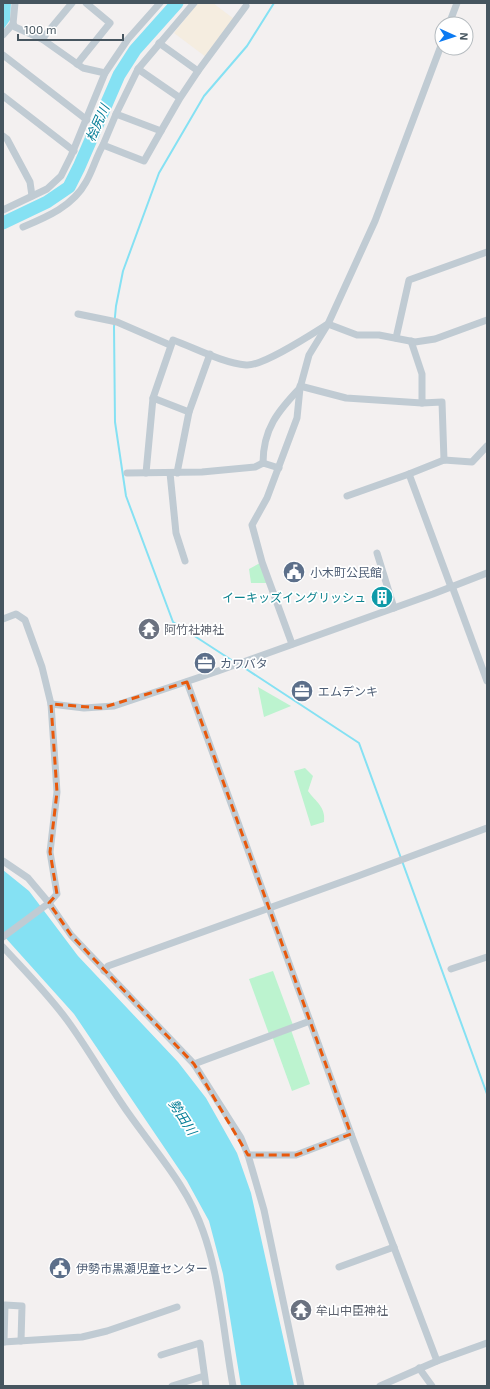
<svg xmlns="http://www.w3.org/2000/svg" width="490" height="1389" font-family="'Exo 2','Noto Sans JP',sans-serif">
<style>
.green{fill:#bcf3cf}
.sand{fill:#f5ede0}
.water{fill:#85e1f3}
.lines{fill:none;stroke-linecap:round;stroke-linejoin:round}
.stream{stroke:#85e1f3;stroke-width:2}
.river{stroke:#85e1f3;stroke-width:13}
.street{stroke:#c0cbd3;stroke-width:7}
.marked{fill:none;stroke:#e8590c;stroke-width:3;stroke-dasharray:8 5;stroke-linejoin:round}
.labels{text-anchor:middle;dominant-baseline:central;stroke-width:3.5;stroke-linejoin:round;paint-order:stroke}
.service-label{font-size:12px;fill:#4e5e75;stroke:#fff;text-anchor:start}
.culture-label{font-size:12px;fill:#0d838f;stroke:#fff;text-anchor:end}
.worship-label{font-size:12px;fill:#5b616d;stroke:#fff;text-anchor:start}
.water-label{font-size:13px;font-style:italic;fill:#047e97;stroke:#fff}
</style>
<rect width="100%" height="100%" fill="#f3f0f0"/>
<g class="green">
<path d="M260 563 267 583H251L249 569Z"/>
<path d="M258 687 291 706 264 717Z"/>
<path d="M305 768 313 776 308 791C316 802 326 807 324 822L311 826 294 771Z"/>
<path d="M273 971 293 1025 269 1034 249 979Z"/>
<path d="M291 1030 310 1084 292 1091 272 1036Z"/>
</g>
<path class="sand" d="M198 3H213L234 19 206 57 174 33Z"/>
<g class="water">
<path d="M3 3H11L10 20 3 30Z"/>
<path d="M3 870 29 891 78 956 178 1062 206 1098 237 1153 251 1193 294 1386H241L223 1274 209 1221 187 1181 74 1014 3 935Z"/>
</g>
<g class="lines">
<g class="stream">
<path d="M236 663 173 622 126 496 115 422 114 327 116 306 123 271 159 173 204 96 247 46 274 3"/>
<path d="M240 665 359 743 487 1094"/>
</g>
<path class="river" d="M3 223 47 202 69 187 79 167 119 75 135 50 177 3"/>
<g class="street">
<path d="M13 24 15 27 42 39 72 3"/>
<path d="M449 24 457 3"/>
<path d="M3 35 13 24 15 3"/>
<path d="M42 39 83 68 105 73"/>
<path d="M159 43 198 71 246 6"/>
<path d="M3 55 87 120"/>
<path d="M77 64 110 23 86 3"/>
<path d="M138 69 194 3"/>
<path d="M3 96 74 151"/>
<path d="M180 98 161 131 116 114 138 69 180 98 198 71"/>
<path d="M116 114 103 145 144 161 161 131"/>
<path d="M3 136 7 139 30 182 32 196"/>
<path d="M3 210 47 189 61 176 71 156 105 73 128 39 160 3"/>
<path d="M23 227C47 217 73 206 86 182 93 170 96 157 103 145"/>
<path d="M78 314 117 322 170 345"/>
<path d="M396 338 409 280 487 252"/>
<path d="M411 341 422 374V403L442 402 444 460"/>
<path d="M300 386 346 398 422 403"/>
<path d="M153 398 189 412"/>
<path d="M263 463C263 429 278 411 300 388"/>
<path d="M127 473 202 472 255 467 263 463 279 468"/>
<path d="M146 473 153 398 173 340C195 348 223 363 246 365 262 367 312 334 328 324L357 335H379L415 342 435 339 487 320"/>
<path d="M170 473 176 533 185 561"/>
<path d="M177 473 189 412 210 354"/>
<path d="M347 496 409 474"/>
<path d="M377 553 394 608"/>
<path d="M452 586 487 681"/>
<path d="M451 587 409 474 444 460 472 462 487 446"/>
<path d="M3 619 16 614 25 620 42 667 51 704 57 792 50 852 57 894 49 903 3 937"/>
<path d="M292 644 262 562 252 525 267 498 297 418 300 388 309 355 328 324 375 221 442 43"/>
<path d="M187 682 351 1134 437 1361"/>
<path d="M51 704 84 708 114 706 218 671 433 594 487 573"/>
<path d="M3 861 28 878 49 903 71 935 194 1064 241 1138 248 1155 264 1210 301 1386"/>
<path d="M3 947C25 971 48 994 67 1020 89 1050 107 1083 129 1114 155 1151 188 1187 203 1231 220 1278 224 1337 233 1386"/>
<path d="M451 969 487 957"/>
<path d="M104 971 108 966 358 876 487 828"/>
<path d="M194 1064 310 1021"/>
<path d="M248 1155H296L351 1134"/>
<path d="M339 1267 394 1247"/>
<path d="M3 1342 82 1337 107 1331 177 1307"/>
<path d="M4 1342 5 1305 22 1306 21 1341"/>
<path d="M161 1355 200 1343 206 1386"/>
<path d="M419 1368 432 1386"/>
<path d="M172 1386 204 1376"/>
<path d="M380 1386 437 1361 487 1343"/>
</g>
</g>
<path class="marked" d="M187 682 351 1134 296 1155H248L194 1064 71 935 49 903 57 894 50 852 57 792 51 704 101 708Z"/>
<defs>
<g id="civic-disc" transform="scale(1.15)"><circle r="9.5" fill="#5c6f8a" stroke="#fff"/><path d="M-.6-6.5H3V-4.5H.6V-3L4-1V1h2V6H-6V1h2V-1L-.6-3ZM-1.2 2.5V6h2.4V2.5Z" fill="#fff"/></g>
<g id="building-disc" transform="scale(1.15)"><circle r="9.5" fill="#0f9aa8" stroke="#fff"/><path d="M-4-6H4V6H1V3H-1V6H-4ZM-2.5-4.3h1.7v1.8h-1.7ZM.8-4.3h1.7v1.8H.8ZM-2.5-1h1.7V.8h-1.7ZM.8-1h1.7V.8H.8Z" fill="#fff"/></g>
<g id="temple-disc" transform="scale(1.15)"><circle r="9.5" fill="#6b7280" stroke="#fff"/><path d="M0-6L5-2H3V0L6.5 2.5H4V6H1.5V3h-3V6H-4V2.5H-6.5L-3 0V-2H-5Z" fill="#fff"/></g>
<g id="office-disc" transform="scale(1.15)"><circle r="9.5" fill="#5c6f8a" stroke="#fff"/><path d="M-6-3h4V-5.5h4V-3h4V5H-6ZM-1-4.5V-3h2v-1.5ZM-6 0V1H6V0Z" fill="#fff"/></g>
</defs>
<g fill-rule="evenodd">
<use href="#civic-disc" x="294" y="572"/>
<use href="#building-disc" x="382" y="597"/>
<use href="#temple-disc" x="149" y="629"/>
<use href="#office-disc" x="205" y="663"/>
<use href="#office-disc" x="302" y="691"/>
<use href="#civic-disc" x="60" y="1268"/>
<use href="#temple-disc" x="301" y="1310"/>
</g>
<g class="labels">
<g class="service-label">
<text x="310" y="572">小木町公民館</text>
<text x="220" y="663">カワバタ</text>
<text x="318" y="691">エムデンキ</text>
<text x="76" y="1268">伊勢市黒瀬児童センター</text>
</g>
<g class="culture-label">
<text x="366" y="597">イーキッズイングリッシュ</text>
</g>
<g class="worship-label">
<text x="164" y="629">阿竹社神社</text>
<text x="316" y="1310">牟山中臣神社</text>
</g>
<g class="water-label">
<text transform="translate(97 123) rotate(-66)">桧尻川</text>
<text transform="translate(183 1117) rotate(57)">勢田川</text>
</g>
</g>
<rect width="490" height="1389" fill="none" stroke="#46555f" stroke-width="8"/>
<g transform="translate(454 36) rotate(93)"><circle r="19" fill="#ffffff" stroke="#b5bbbf"/>
<path d="M0-3L7 15L0 10L-7 15Z" fill="#0b7af2"/>
<text y="-6" font-size="11" font-weight="bold" text-anchor="middle" fill="#46555f">N</text>
</g>
<path d="M18 34v6h105v-6" fill="none" stroke="#46555f" stroke-width="2"/>
<text x="24" y="34" font-size="12" fill="#46555f" stroke="#ffffff" stroke-width="3" paint-order="stroke">100 m</text>
</svg>
